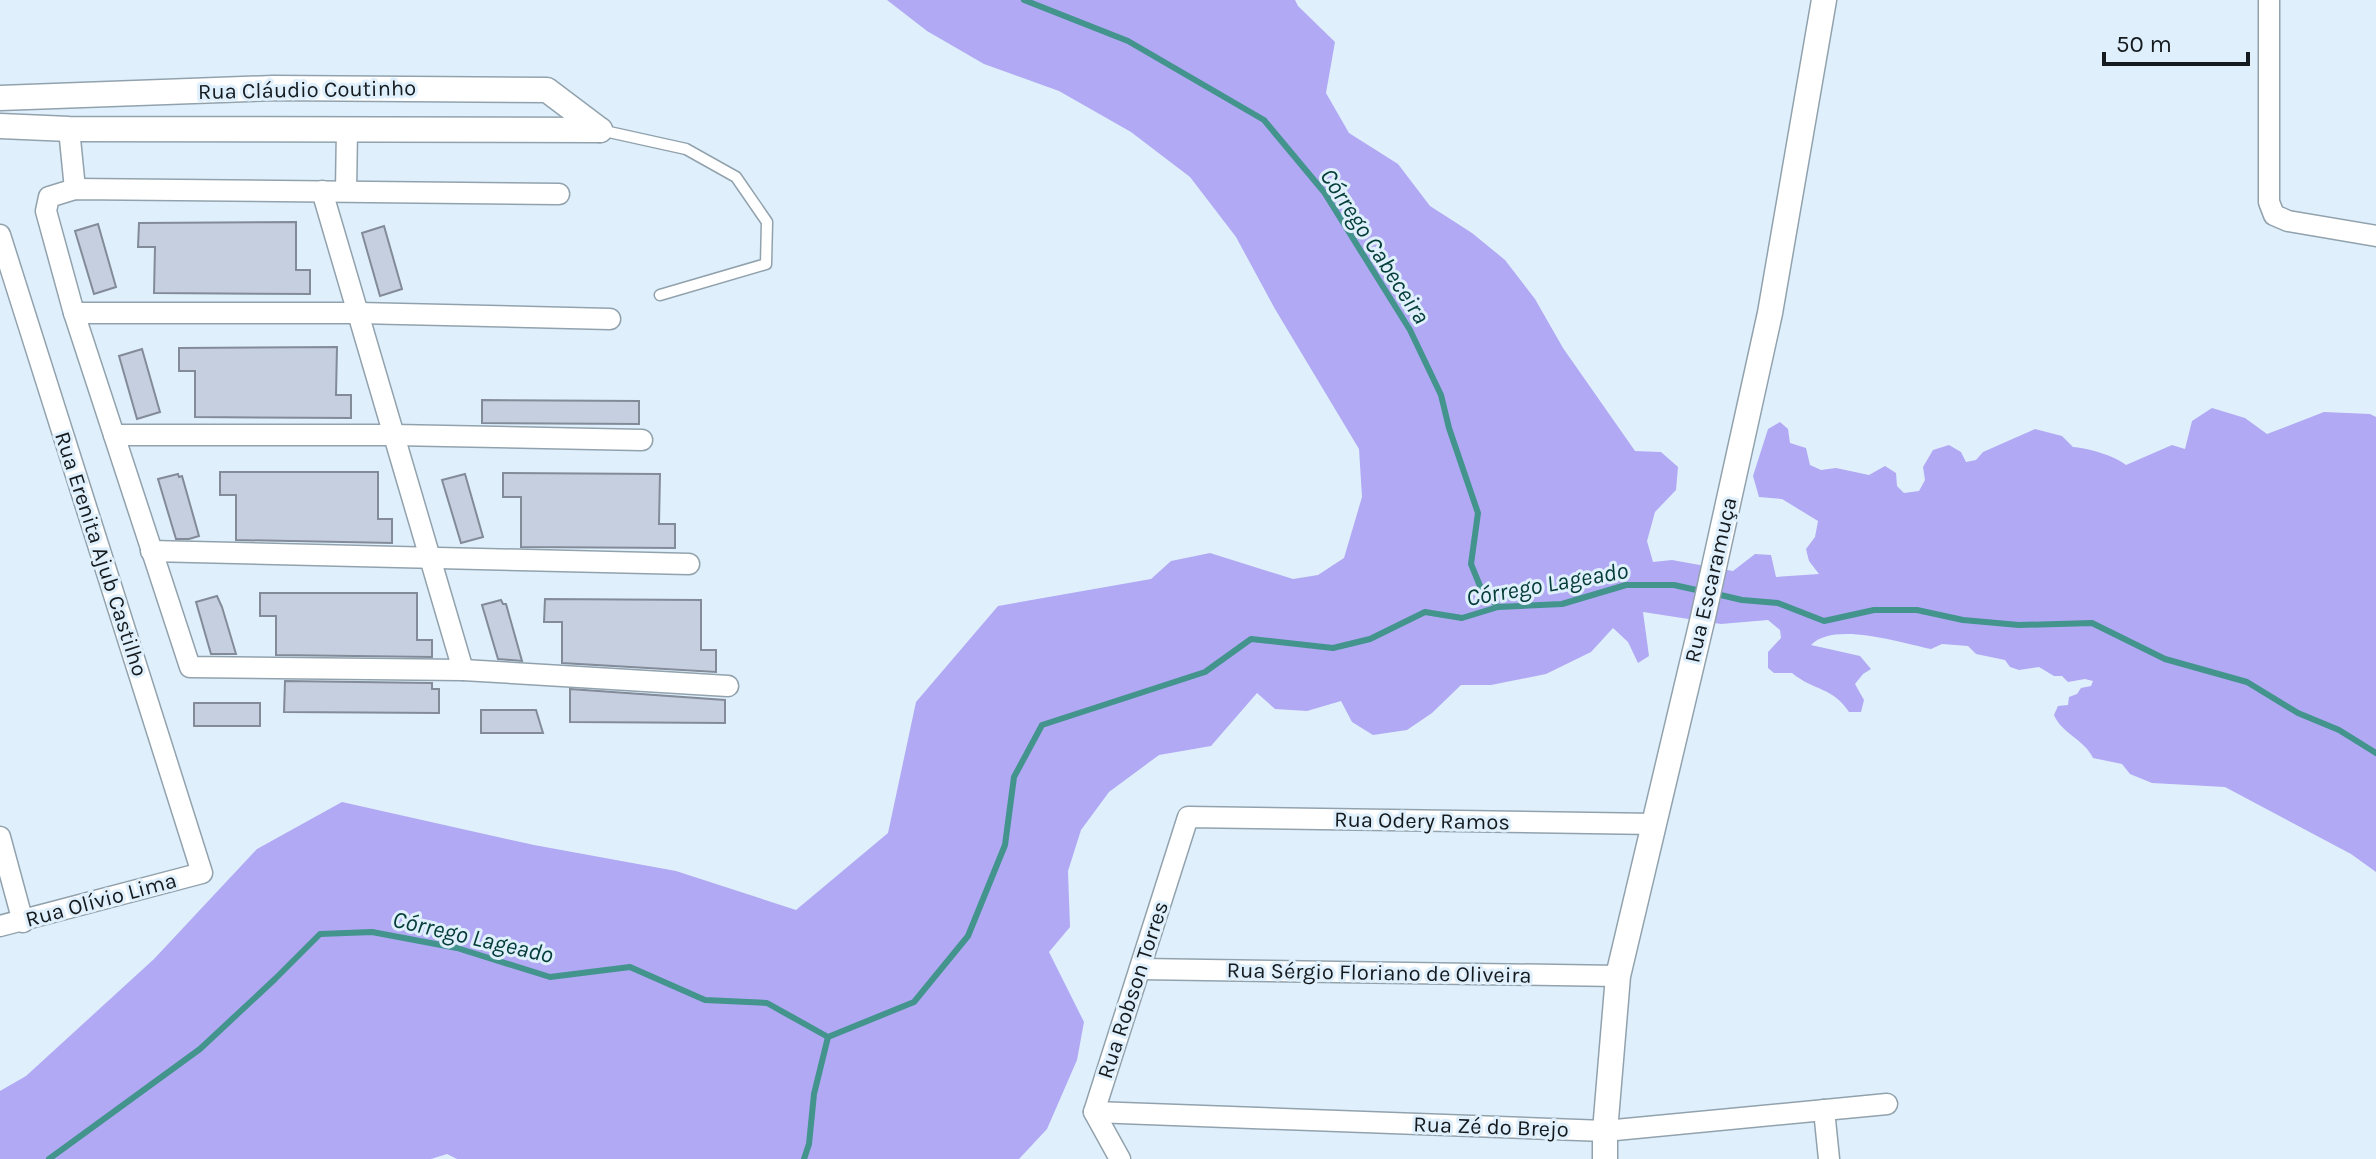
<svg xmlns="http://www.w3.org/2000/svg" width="2376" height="1159" font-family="Karla,sans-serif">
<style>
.forest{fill:#b1a9f4}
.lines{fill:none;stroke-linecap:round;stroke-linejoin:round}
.stream{stroke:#42948c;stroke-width:6}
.building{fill:#c6cfdf;stroke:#838b99;stroke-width:2}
.service-casing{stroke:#92a2ad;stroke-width:13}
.minor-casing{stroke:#92a2ad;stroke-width:23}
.tertiary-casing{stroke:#92a2ad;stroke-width:27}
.service{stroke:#fff;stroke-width:10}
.minor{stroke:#fff;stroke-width:20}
.tertiary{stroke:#fff;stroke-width:24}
.labels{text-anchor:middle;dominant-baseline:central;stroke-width:6;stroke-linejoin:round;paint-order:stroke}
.street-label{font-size:22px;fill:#141a1e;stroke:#dff0fc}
.water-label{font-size:24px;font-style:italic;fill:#043c37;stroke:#dff0fc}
</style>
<rect width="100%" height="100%" fill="#dff0fc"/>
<path class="forest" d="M887 0H1295L1298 6 1335 42 1326 93 1349 133 1398 164 1430 206 1472 233 1505 260 1535 299 1563 348 1635 451 1661 452 1678 467 1676 490 1655 512 1647 541 1653 562 1672 560 1733 571 1755 554 1771 555 1776 577 1819 574 1809 561 1806 549 1815 537 1818 521 1782 499 1759 497 1753 476 1768 429 1780 422 1788 429 1790 443 1806 448 1810 465 1821 470 1836 468 1869 475 1885 466 1896 473 1897 486 1904 493 1919 491 1925 480 1923 467 1933 450 1949 445 1961 452 1966 462 1976 460 1983 452 2035 429 2062 436 2073 447C2088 448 2115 456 2126 465L2172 445 2185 449 2192 421 2212 408 2245 418 2267 434 2324 412 2370 414 2376 417V872L2351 854 2225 787 2152 783 2130 774 2122 764 2093 758C2084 739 2062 734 2054 715L2058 706 2068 705 2069 697 2077 694 2081 688 2091 686 2093 681 2085 679 2068 682 2062 676H2054L2039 667 2019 670 2010 667 2005 660 1976 654 1968 646 1942 644 1931 649C1901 643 1834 621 1811 645L1860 656 1871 669 1863 674 1855 684 1864 700 1861 712H1849C1833 687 1814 691 1792 673H1774L1768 668V652L1781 638 1780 630 1768 620 1721 624 1643 612 1649 656 1638 663 1628 642 1613 628 1591 652 1546 674 1491 685H1461L1432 713 1407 730 1373 735 1352 722 1341 701 1307 711 1275 709 1257 693 1211 746 1159 755 1109 792 1081 830 1068 871 1070 927 1049 952 1084 1022 1077 1060 1047 1129 1019 1159H457L447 1154 431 1159H0V1091L26 1076 154 959 257 849 342 802 534 845 676 871 796 910 888 833 916 702 998 606 1151 579 1171 561 1210 553 1293 579 1318 575 1344 558 1362 497 1359 449 1275 309 1236 237 1190 177 1131 132 1059 91 984 64 927 31Z"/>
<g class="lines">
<g class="stream">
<path d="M1024 0 1128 41 1264 120 1324 192 1410 330 1441 395 1449 428 1478 513 1471 564 1480 586 1498 607"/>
<path d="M1712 593 1742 600 1778 603 1824 621 1874 610H1917L1963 620 2019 625 2092 623 2165 659 2247 682 2298 713 2339 730 2376 753"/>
<path d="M828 1037 914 1002 968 936 1005 845 1014 777 1042 725 1205 672 1251 639 1333 648 1370 639 1425 612 1462 618 1498 607 1562 604 1626 585H1674L1701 591"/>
<path d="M49 1159 200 1049 275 979 320 934 372 932 457 948 550 977 630 967 705 1000 767 1003 828 1037"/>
<path d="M804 1159 809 1144 814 1094 828 1037"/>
</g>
</g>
<g class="building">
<path d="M296 222V270H310V294L154 293 155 247H138L139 223Z"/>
<path d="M98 224 116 287 94 294 75 231Z"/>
<path d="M384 226 402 289 380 296 362 233Z"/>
<path d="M337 347 336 395H351V418L195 417V371H179V348Z"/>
<path d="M142 349 160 412 137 419 119 356Z"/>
<path d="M482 400 639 401V424L482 423Z"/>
<path d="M220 472H378V519H392V543L236 540V495H220Z"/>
<path d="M503 473 660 474 659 524H675V548L521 547V497H503Z"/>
<path d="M178 474 179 477 182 476 199 536 189 539H176L158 479Z"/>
<path d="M465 474 483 537 461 543 442 480Z"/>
<path d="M260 593H417V640H432V657L276 655V616H260Z"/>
<path d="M217 596 222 607 236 654H211L196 602Z"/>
<path d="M545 599 701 600V650H716V672L562 663V622H544Z"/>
<path d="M501 600 503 604H506L522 661 498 659 482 605Z"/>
<path d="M285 681 432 683V689H439V713L284 712Z"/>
<path d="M570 689 725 700V723L570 722Z"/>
<rect x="194" y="703" width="66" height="23"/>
<path d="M481 710H536L543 733H481Z"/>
</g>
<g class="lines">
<g class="service-casing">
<path id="service" d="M600 130 686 149 736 177 767 222 766 264 660 295"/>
</g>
<g class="minor-casing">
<g id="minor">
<path d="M2269 0V202L2274 215 2288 221 2376 236"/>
<path d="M69 129 75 189"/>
<path d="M322 191 463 670"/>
<path d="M346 191 347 129"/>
<path d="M559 194 75 189 49 197 46 211 74 313 190 667 463 670 728 686"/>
<path d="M0 235 202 873 0 926"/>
<path d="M74 313H358L610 319"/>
<path d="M114 435H394L642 440"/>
<path d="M151 551 689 564"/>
<path d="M0 837 23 922"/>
<path d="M1140 969 1618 976"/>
<path d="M1824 1110 1829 1159"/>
<path d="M1094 1112 1605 1131 1887 1104"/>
<path d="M1120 1159 1094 1112 1188 817 1655 824"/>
</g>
</g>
<g class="tertiary-casing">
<g id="tertiary">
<path d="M0 98 273 88 547 90 600 130"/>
<path d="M0 126 69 129 600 130"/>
<path d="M1605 1159V1131L1618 976 1703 617 1770 313 1824 0"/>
</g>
</g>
<use href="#service" class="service"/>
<use href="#minor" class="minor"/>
<use href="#tertiary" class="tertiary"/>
</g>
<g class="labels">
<g class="street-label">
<text transform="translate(307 90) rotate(-1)">Rua Cláudio Coutinho</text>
<text transform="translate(101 554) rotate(72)">Rua Erenita Ajub Castilho</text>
<text transform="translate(1711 580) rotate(-77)">Rua Escaramuça</text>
<text transform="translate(1422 821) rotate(1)">Rua Odery Ramos</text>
<text transform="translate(101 900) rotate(-15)">Rua Olívio Lima</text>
<text transform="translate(1379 973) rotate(1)">Rua Sérgio Floriano de Oliveira</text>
<text transform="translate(1133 990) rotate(-72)">Rua Robson Torres</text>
<text transform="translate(1491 1127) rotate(2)">Rua Zé do Brejo</text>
</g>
<g class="water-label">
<text transform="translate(1375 246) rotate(57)">Córrego Cabeceira</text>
<text transform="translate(1547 584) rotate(-10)">Córrego Lageado</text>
<text transform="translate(473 937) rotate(13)">Córrego Lageado</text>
</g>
</g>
<path d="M2104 52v12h144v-12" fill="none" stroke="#141a1e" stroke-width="4"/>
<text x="2116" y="52" font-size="24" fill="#141a1e" stroke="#dff0fc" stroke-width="6" paint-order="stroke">50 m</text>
</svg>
